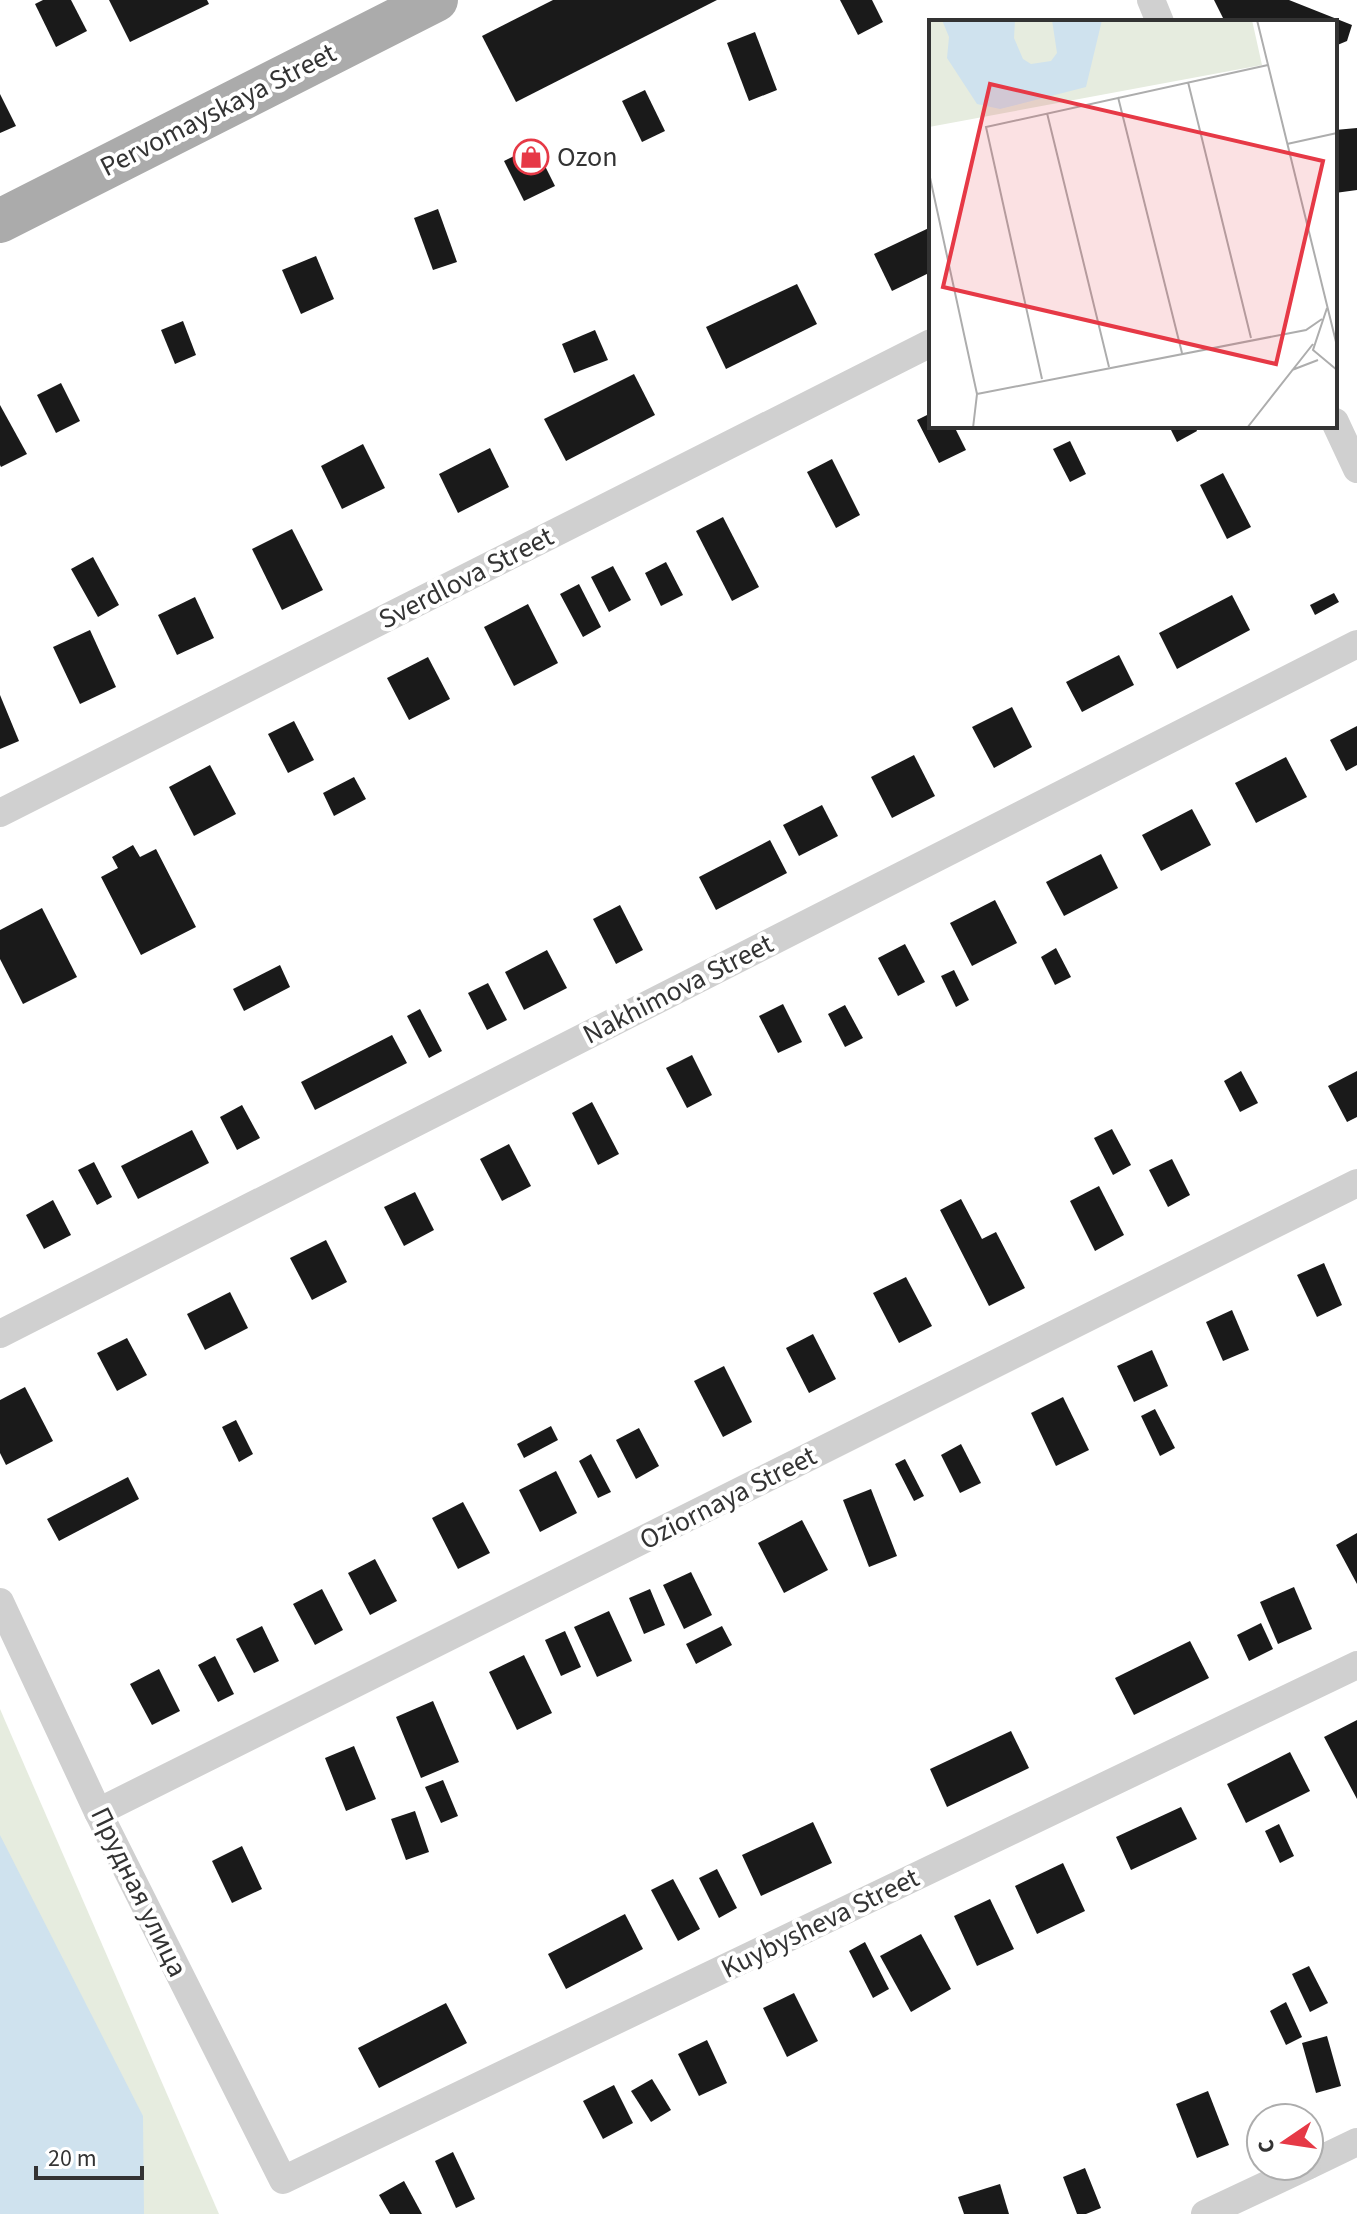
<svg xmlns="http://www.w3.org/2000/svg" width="1357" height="2214" font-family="'Source Sans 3',sans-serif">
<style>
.green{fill:#e6ecdf}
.water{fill:#cfe2ee}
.building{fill:#1a1a1a}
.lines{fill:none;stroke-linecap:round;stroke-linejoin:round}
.street{stroke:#d0d0d0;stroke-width:28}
.primary{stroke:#ababab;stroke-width:44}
.labels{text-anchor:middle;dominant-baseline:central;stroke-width:8;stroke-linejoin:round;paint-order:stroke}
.street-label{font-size:28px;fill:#333;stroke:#fff}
.poi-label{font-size:28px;fill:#333;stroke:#fff;text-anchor:start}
.inset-road{fill:none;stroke:#adadad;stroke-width:2}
.view{fill:#e63946;fill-opacity:0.15;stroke:#e63946;stroke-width:4}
.inset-edge{fill:none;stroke:#333;stroke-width:4}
</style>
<rect width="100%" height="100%" fill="#fff"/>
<path class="green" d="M0 1709 219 2214H0Z"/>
<path class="water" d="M0 1835 143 2116 144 2214H0Z"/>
<g class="building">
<path d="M43 0H71L87 31 56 47 35 4Z"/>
<path d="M109 0H207L209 4 130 42Z"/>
<path d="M553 0H717L516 102 482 36Z"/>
<path d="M840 0H872L883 22 858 35Z"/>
<path d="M1214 0H1289L1352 25 1347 41 1335 46V22H1225Z"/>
<path d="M755 32 777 90 749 101 727 43Z"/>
<path d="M645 90 665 131 642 142 622 101Z"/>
<path d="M0 94 16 126 0 133Z"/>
<path d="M1357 128V190L1335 193V130Z"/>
<path d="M535 146 555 186 524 201 504 161Z"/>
<path d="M438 209 457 262 433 270 414 218Z"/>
<path d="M931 227V272L892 291 874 254Z"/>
<path d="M316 256 334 299 301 314 282 270Z"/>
<path d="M797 284 817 324 726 369 706 327Z"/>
<path d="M183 321 196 355 175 364 161 330Z"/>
<path d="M595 330 608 360 574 373 562 344Z"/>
<path d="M634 374 655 415 566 461 544 419Z"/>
<path d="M61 383 80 421 56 433 37 395Z"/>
<path d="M0 405 27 454 1 467 0 465Z"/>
<path d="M931 413V426H954L966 450 939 463 917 420Z"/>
<path d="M1169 426H1195L1197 431 1177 442Z"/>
<path d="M1070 441 1086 474 1070 482 1053 449Z"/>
<path d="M363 444 385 488 342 509 321 466Z"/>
<path d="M490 448 509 487 458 513 439 474Z"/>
<path d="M832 459 860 515 836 528 807 472Z"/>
<path d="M1223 473 1251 527 1227 539 1200 485Z"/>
<path d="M723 517 759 587 732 601 696 531Z"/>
<path d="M292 529 323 590 282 610 252 549Z"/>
<path d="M93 557 119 605 98 617 71 569Z"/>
<path d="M666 562 683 595 661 606 645 573Z"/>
<path d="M613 566 631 600 609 612 591 577Z"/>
<path d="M579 584 601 627 583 637 560 594Z"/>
<path d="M1334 593 1339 602 1315 615 1310 605Z"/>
<path d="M1232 595 1250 630 1177 669 1159 633Z"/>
<path d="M195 597 214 638 177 655 158 615Z"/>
<path d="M528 604 558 663 514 686 484 627Z"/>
<path d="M90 630 116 687 80 704 53 647Z"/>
<path d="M1119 655 1134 685 1082 712 1066 682Z"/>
<path d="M428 657 450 699 409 720 387 678Z"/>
<path d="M0 695 19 741 0 749Z"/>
<path d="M1012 707 1032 747 994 768 972 727Z"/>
<path d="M294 721 314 760 288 773 268 734Z"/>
<path d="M1357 726V765L1346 771 1330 740Z"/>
<path d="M914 755 935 796 892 818 871 777Z"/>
<path d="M1286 757 1307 797 1256 823 1235 783Z"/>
<path d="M210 765 236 814 194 836 169 787Z"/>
<path d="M354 777 366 799 334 816 323 793Z"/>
<path d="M822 805 838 836 799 856 783 825Z"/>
<path d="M1192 809 1211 845 1161 871 1142 835Z"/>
<path d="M770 840 787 873 716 910 699 877Z"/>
<path d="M133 845 140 857 156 849 196 927 141 955 101 877 118 868 112 857Z"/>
<path d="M1101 854 1118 888 1064 916 1046 882Z"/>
<path d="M995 900 1017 943 972 966 950 923Z"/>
<path d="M620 905 643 950 616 964 593 919Z"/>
<path d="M42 908 77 977 23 1004 0 959V930Z"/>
<path d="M905 944 925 982 898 996 878 958Z"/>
<path d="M1056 948 1071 977 1055 985 1041 957Z"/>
<path d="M547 950 567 988 524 1010 505 972Z"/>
<path d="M280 965 290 987 244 1011 233 989Z"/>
<path d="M954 970 969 1000 956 1007 941 976Z"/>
<path d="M488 983 507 1020 487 1030 468 993Z"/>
<path d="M783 1004 802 1042 778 1053 759 1016Z"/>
<path d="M845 1005 863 1038 845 1047 828 1014Z"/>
<path d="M420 1009 442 1051 429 1058 407 1016Z"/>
<path d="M392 1035 407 1063 315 1110 301 1082Z"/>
<path d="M692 1055 712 1095 687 1108 666 1068Z"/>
<path d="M1241 1071 1258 1103 1240 1112 1224 1081Z"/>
<path d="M1357 1071V1117L1347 1122 1328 1086Z"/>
<path d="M592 1102 619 1154 598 1165 572 1113Z"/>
<path d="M242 1105 260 1138 237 1150 220 1117Z"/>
<path d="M1112 1129 1131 1165 1113 1175 1094 1138Z"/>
<path d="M192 1130 209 1163 138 1199 121 1166Z"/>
<path d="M509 1144 531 1186 502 1201 480 1159Z"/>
<path d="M1172 1159 1190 1195 1168 1207 1149 1170Z"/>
<path d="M94 1162 112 1197 97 1205 78 1170Z"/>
<path d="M1099 1186 1124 1235 1095 1251 1070 1201Z"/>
<path d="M415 1192 434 1230 404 1246 384 1207Z"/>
<path d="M961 1199 982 1239 996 1232 1025 1288 989 1306 940 1210Z"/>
<path d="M53 1200 71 1235 44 1249 26 1215Z"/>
<path d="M326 1240 347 1282 312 1300 290 1258Z"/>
<path d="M1324 1263 1342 1305 1317 1317 1297 1275Z"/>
<path d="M906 1277 932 1326 899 1343 873 1293Z"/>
<path d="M230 1292 248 1328 205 1350 187 1314Z"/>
<path d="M1232 1310 1249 1350 1223 1361 1206 1322Z"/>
<path d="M813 1334 836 1379 809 1393 786 1348Z"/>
<path d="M127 1338 147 1375 117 1391 97 1353Z"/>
<path d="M1152 1350 1168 1386 1134 1402 1117 1366Z"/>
<path d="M724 1366 752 1422 723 1437 694 1381Z"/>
<path d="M25 1387 53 1441 6 1465 0 1453V1400Z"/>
<path d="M1063 1397 1089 1450 1056 1466 1031 1413Z"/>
<path d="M1155 1409 1175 1448 1160 1456 1141 1416Z"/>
<path d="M236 1420 253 1454 239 1462 222 1427Z"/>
<path d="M551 1426 558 1440 524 1458 517 1444Z"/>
<path d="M639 1428 659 1466 636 1479 616 1440Z"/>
<path d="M961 1444 981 1483 960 1493 941 1455Z"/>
<path d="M591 1454 611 1492 598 1498 579 1461Z"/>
<path d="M905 1459 924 1496 914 1501 895 1464Z"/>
<path d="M556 1471 577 1513 540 1532 519 1490Z"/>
<path d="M128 1477 139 1499 59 1541 47 1519Z"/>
<path d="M871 1489 897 1556 869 1567 843 1500Z"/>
<path d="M463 1502 490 1553 458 1569 432 1518Z"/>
<path d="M802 1520 828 1570 784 1593 758 1543Z"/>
<path d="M1357 1533V1584L1336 1545Z"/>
<path d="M375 1559 397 1601 370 1615 348 1573Z"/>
<path d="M691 1572 712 1615 684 1629 663 1585Z"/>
<path d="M1294 1587 1312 1629 1278 1644 1260 1602Z"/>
<path d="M322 1589 343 1630 315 1645 293 1604Z"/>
<path d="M650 1589 665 1625 644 1634 629 1598Z"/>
<path d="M609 1611 632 1661 597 1677 574 1627Z"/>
<path d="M1261 1623 1273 1649 1249 1661 1237 1635Z"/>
<path d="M262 1626 279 1661 254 1673 236 1639Z"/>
<path d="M722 1626 732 1645 696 1664 686 1644Z"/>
<path d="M565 1631 581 1667 561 1676 545 1640Z"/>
<path d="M1190 1641 1209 1678 1134 1715 1115 1678Z"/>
<path d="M524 1655 552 1713 517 1730 489 1672Z"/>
<path d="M215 1656 234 1694 218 1702 198 1665Z"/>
<path d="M159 1669 180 1711 152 1725 130 1684Z"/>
<path d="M433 1701 459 1762 421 1778 396 1717Z"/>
<path d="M1357 1720V1799L1324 1737Z"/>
<path d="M1011 1731 1029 1768 947 1807 930 1769Z"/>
<path d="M354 1746 376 1799 346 1811 325 1758Z"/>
<path d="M1290 1752 1310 1791 1246 1823 1227 1784Z"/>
<path d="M443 1780 458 1816 441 1823 425 1787Z"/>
<path d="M1181 1807 1197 1839 1131 1870 1116 1837Z"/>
<path d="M415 1811 429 1852 406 1860 391 1819Z"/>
<path d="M813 1822 832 1863 761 1896 742 1855Z"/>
<path d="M1279 1824 1294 1856 1280 1863 1265 1831Z"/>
<path d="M242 1846 262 1889 232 1903 212 1861Z"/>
<path d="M1063 1863 1085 1911 1037 1934 1015 1886Z"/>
<path d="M717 1869 737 1908 719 1918 699 1878Z"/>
<path d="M673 1879 700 1929 678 1941 651 1890Z"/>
<path d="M990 1899 1014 1949 977 1966 954 1916Z"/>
<path d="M625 1914 643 1949 566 1989 548 1954Z"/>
<path d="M921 1934 951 1989 911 2012 880 1956Z"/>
<path d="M865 1942 889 1989 873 1998 849 1951Z"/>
<path d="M1309 1966 1328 2003 1310 2012 1292 1974Z"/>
<path d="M794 1993 818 2041 787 2057 763 2008Z"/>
<path d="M1286 2002 1302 2037 1286 2045 1270 2011Z"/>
<path d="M446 2003 467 2043 379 2088 358 2048Z"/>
<path d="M1327 2036 1341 2086 1316 2093 1302 2043Z"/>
<path d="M707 2040 727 2083 699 2096 678 2054Z"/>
<path d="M652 2079 671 2110 651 2122 631 2091Z"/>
<path d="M614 2085 633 2123 603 2139 583 2101Z"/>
<path d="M1208 2091 1229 2145 1197 2158 1176 2104Z"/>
<path d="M453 2152 475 2199 456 2208 435 2161Z"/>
<path d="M1085 2168 1101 2208 1086 2214H1077L1063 2177Z"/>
<path d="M404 2181 422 2214H390L379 2195Z"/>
<path d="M1000 2184 1009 2214H964L958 2197Z"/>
</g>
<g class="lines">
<g class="street">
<path d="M1151 0 1160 22"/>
<path d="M1335 422 1357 469"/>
<path d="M0 813 931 343"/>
<path d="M0 1334 1357 644"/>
<path d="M0 1602 98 1812 283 2180 1357 1665"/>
<path d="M98 1812 1357 1183"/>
<path d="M1309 2165 1357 2142"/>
<path d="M1205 2214 1307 2166"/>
</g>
<path class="primary" d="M0 221 436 0"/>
</g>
<defs>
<g id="shop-ring" transform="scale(1.8)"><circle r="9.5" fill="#fff" stroke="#e63946" stroke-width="1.5"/><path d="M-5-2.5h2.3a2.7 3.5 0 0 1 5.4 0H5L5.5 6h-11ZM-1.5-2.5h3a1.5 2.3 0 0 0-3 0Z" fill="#e63946"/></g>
</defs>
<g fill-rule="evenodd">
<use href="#shop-ring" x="531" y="157"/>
</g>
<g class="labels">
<g class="street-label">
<text transform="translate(218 110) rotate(-27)">Pervomayskaya Street</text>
<text transform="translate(466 578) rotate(-27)">Sverdlova Street</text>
<text transform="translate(678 989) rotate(-27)">Nakhimova Street</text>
<text transform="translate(728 1498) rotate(-27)">Oziornaya Street</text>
<text transform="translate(139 1892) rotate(64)">Прудная улица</text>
<text transform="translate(820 1923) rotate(-26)">Kuybysheva Street</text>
</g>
<g class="poi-label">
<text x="557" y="157">Ozon</text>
</g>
</g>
<g transform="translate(929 20)">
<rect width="408" height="408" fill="#fff"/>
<path d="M0 0H323L333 45 0 107Z" fill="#e6ecdf"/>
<path d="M13 0H86L85 18 94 39 102 44 122 41 128 33 123 0H173L157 67 71 89 48 84 18 38 20 17Z" fill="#cfe2ee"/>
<path class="inset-road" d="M328 0 408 326M259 62 322 318M189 77 253 333M118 93 180 347M358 124 408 113M0 153 48 374 44 408M398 288 384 330 408 350M363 350 389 340M113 359 57 107 339 45M48 374 377 310 393 299M318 408 384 324"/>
<path class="view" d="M61 64 394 141 347 344 14 267Z"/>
<rect width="408" height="408" class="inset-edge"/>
</g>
<g transform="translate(1285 2142) rotate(257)"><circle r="38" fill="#ffffff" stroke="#adadad" stroke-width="2"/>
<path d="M0-6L14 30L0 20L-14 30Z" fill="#e63946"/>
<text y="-12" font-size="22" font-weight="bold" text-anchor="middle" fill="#333333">С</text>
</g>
<path d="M36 2166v12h106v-12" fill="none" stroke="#333333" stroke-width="4"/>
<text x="48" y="2166" font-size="24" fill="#333333" stroke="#ffffff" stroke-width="6" paint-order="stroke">20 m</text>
</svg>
